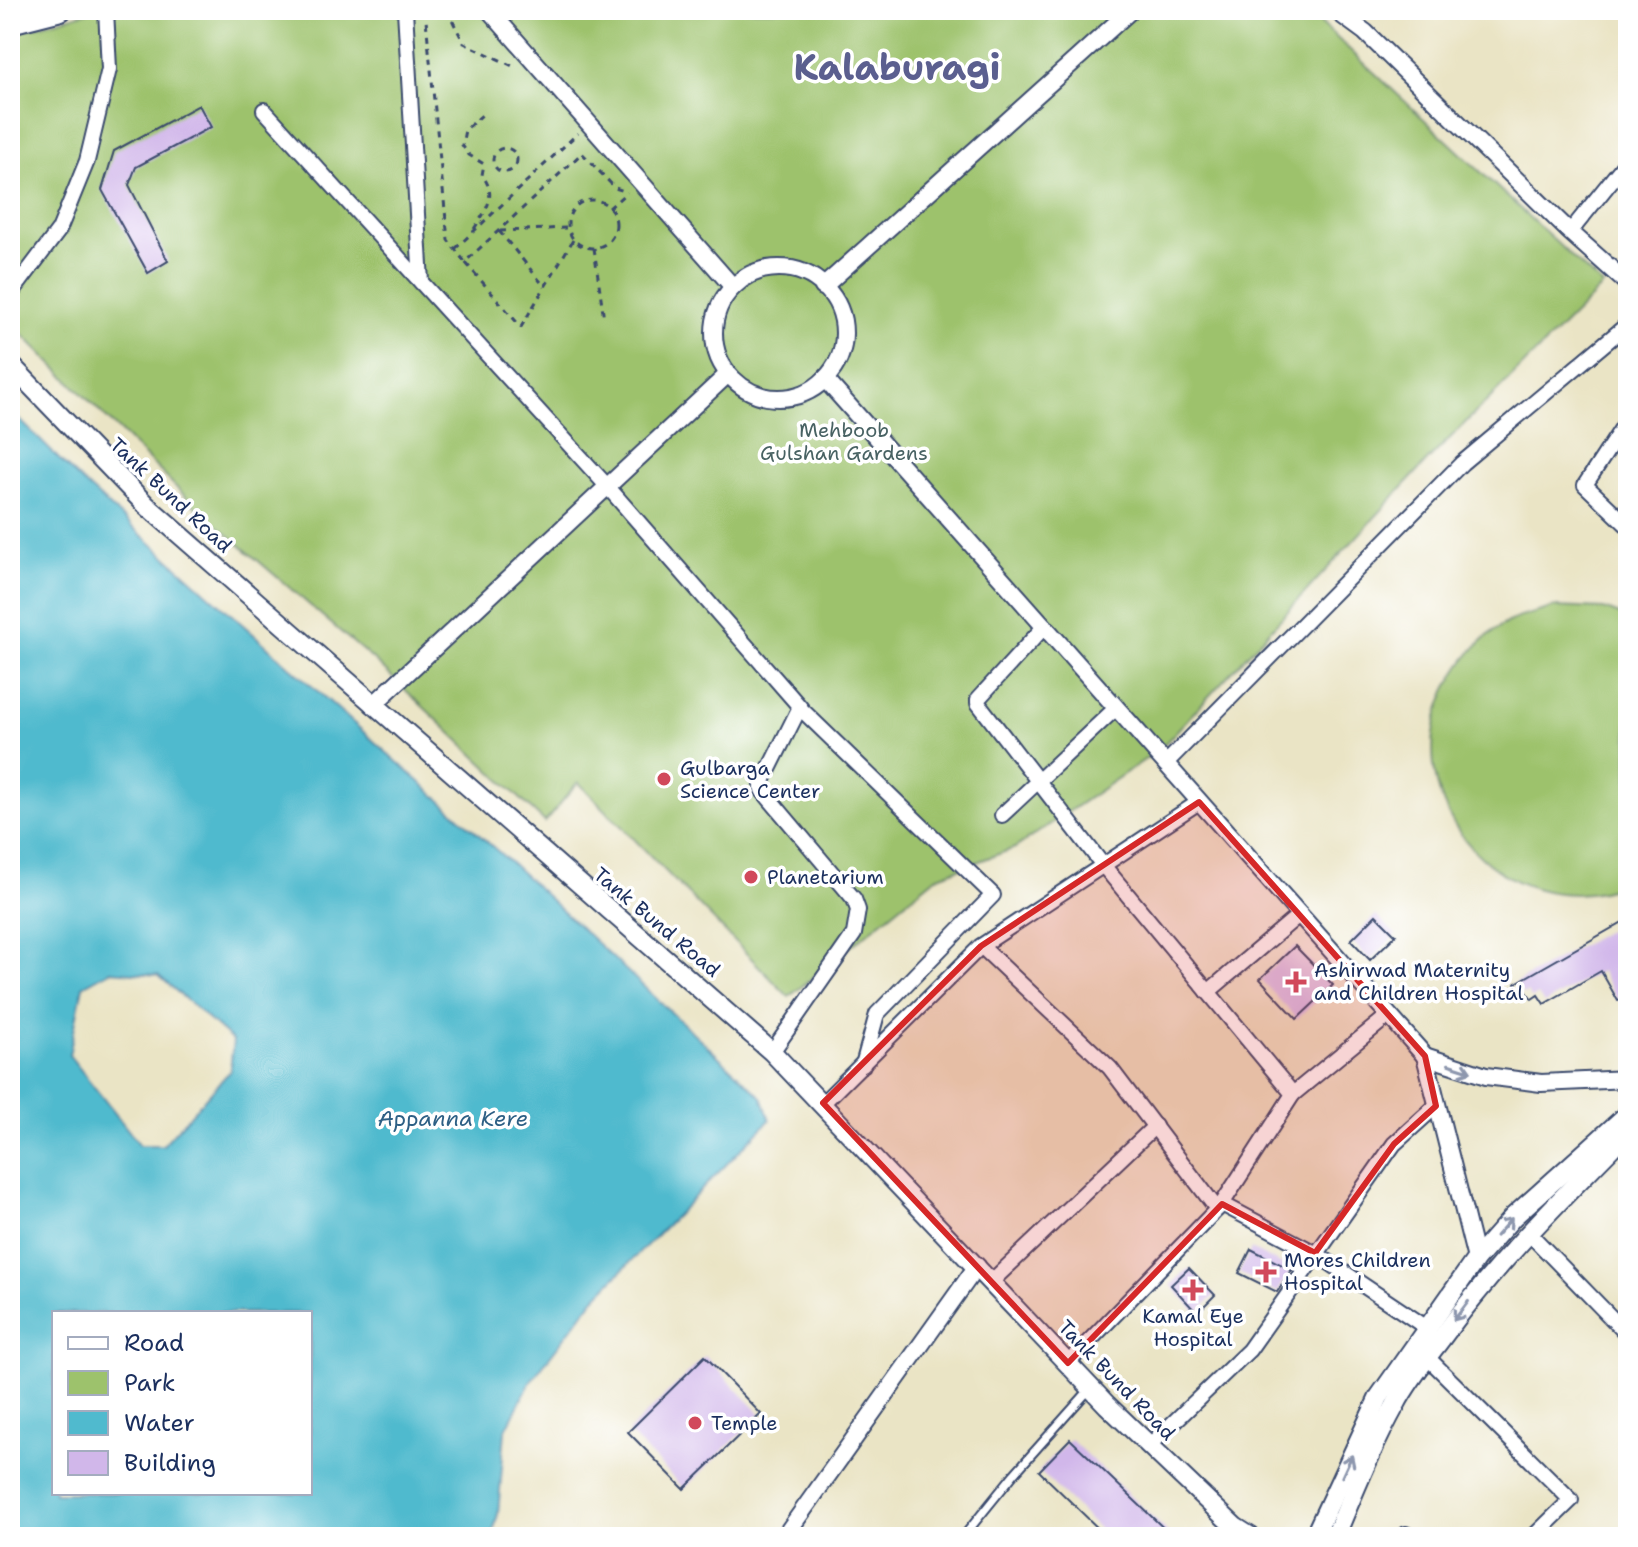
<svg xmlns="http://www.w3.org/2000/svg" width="1638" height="1547" font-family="'Shantell Sans',sans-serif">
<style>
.green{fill:#9dc26c;stroke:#5c7865;stroke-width:2}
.water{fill:#50bace;stroke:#367496;stroke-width:2;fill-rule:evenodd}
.building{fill:#d1b7ea}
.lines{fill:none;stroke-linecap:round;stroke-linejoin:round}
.service-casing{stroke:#3a4a6d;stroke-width:11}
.minor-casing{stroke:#3a4a6d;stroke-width:18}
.tertiary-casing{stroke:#3a4a6d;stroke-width:20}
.secondary-casing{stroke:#3a4a6d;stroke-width:22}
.primary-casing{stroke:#3a4a6d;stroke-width:24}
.path{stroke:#3a4a6d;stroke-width:3;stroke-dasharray:6 6;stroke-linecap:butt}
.service{stroke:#fff;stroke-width:7}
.minor{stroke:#fff;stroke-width:14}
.tertiary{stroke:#fff;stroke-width:16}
.secondary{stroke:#fff;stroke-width:18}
.primary{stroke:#fff;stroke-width:20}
.oneway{stroke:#8d97ae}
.marked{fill:#d62828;fill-opacity:0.2;stroke:#d62828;stroke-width:6;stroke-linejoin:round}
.poi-dot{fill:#d1495b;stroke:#fff;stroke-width:3}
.labels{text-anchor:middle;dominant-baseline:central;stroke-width:7;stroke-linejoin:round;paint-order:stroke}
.park-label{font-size:20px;fill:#486263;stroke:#fff}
.street-label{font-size:20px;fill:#1b2f5e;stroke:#fff}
.poi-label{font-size:20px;fill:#1b2f5e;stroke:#fff;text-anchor:start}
.water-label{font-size:22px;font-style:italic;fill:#2e6085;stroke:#fff}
.town-label{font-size:36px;font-weight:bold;fill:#5b5f8f;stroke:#fff}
</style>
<rect width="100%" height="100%" fill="#fff"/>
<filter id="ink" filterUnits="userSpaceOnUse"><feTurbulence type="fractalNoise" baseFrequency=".0125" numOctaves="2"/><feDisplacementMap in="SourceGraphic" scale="16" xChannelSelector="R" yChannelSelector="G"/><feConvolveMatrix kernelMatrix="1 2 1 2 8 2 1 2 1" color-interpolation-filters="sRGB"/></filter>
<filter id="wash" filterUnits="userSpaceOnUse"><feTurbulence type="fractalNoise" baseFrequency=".006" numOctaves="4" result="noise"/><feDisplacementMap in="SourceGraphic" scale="32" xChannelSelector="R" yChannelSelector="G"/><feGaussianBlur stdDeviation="1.8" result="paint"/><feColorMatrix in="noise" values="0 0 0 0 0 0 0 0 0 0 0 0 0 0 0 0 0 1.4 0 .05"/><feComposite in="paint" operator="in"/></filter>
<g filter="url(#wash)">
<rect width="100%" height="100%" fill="#eae4c5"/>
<g class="green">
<path d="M94 10H1307L1603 286 1431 457 1159 750 1015 848 936 877 789 997 578 782 545 822 378 664 197 508 10 322V34Z"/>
<path d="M1555 607 1604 609 1628 618V883C1500 935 1382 790 1456 673 1468 653 1487 633 1508 622 1522 615 1540 612 1555 607Z"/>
</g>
<path class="water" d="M10 410 80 480 511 863 762 1097 770 1120 594 1299 531 1381 505 1431 498 1514 492 1537H10ZM110 971 158 975 233 1041 230 1071 163 1145H140L69 1055 83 986ZM54 1313H310V1493H54Z"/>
<g id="blocks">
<g class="building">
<path d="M199 105 211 127 136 167 129 185 168 261 148 273 102 190 114 151Z"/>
<path d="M1376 915 1396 935 1370 960 1351 940Z"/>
<path d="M1628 919V999L1618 1001 1601 971 1544 1004 1538 995 1532 999 1527 992 1523 994 1516 983Z"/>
<path d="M1295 946 1333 985 1297 1019 1260 979Z"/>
<path d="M1251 1249 1292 1270 1277 1292 1239 1273Z"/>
<path d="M1189 1268 1215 1295 1197 1313 1171 1285Z"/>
<path d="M705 1356 761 1414 684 1489 628 1432Z"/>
<path d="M1070 1439 1173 1537H1107L1039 1471Z"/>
</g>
</g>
</g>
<g filter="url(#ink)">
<use href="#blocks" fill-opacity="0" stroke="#3a4a6d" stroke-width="2"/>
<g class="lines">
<g class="service-casing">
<path id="service" d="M963 1537 1014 1474 1089 1390"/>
</g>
<g class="minor-casing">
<g id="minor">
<path d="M405 10 421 282"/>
<path d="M264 110 607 486 800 707 762 783V790L854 899 858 910 854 934 772 1052"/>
<path d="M1570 232 1628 160"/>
<path d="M10 295 59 230 87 161 109 69 106 10"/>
<path d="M1628 419 1585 485 1628 526"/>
<path d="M1044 627 978 699V703L1102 864 1293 1094 1222 1204 1068 1363"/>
<path d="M800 708 993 895 877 1014 863 1065"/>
<path d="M1165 764 1462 463 1628 324"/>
<path d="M1002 815 1116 708"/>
<path d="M981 946 1110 1068 1217 1209"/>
<path d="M1208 992 1300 914"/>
<path d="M1293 1094 1389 1015"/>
<path d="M823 1103 981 946 1199 802"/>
<path d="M1222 1204 1315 1253 1427 1328"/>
<path d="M1528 1232 1628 1335"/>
<path d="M992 1281 1155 1126"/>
<path d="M1427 1357 1571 1500 1533 1537"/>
<path d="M1149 1446 1249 1350 1394 1144 1436 1106"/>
<path d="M1404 1537 1406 1534"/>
</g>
</g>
<g class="tertiary-casing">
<g id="tertiary">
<path d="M489 10 733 287"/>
<path d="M1335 10 1365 32 1570 232 1628 284"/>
<circle cx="779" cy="333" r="65"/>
<path d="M823 287 1131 10"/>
<path d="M825 379 1425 1056"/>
<path d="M373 705 728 374"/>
<path d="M1476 1259 1425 1056 1486 1076 1541 1083 1628 1079"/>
<path d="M784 1537 977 1266"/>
</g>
</g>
<g class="secondary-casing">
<g id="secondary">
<path d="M10 364 146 505 772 1052 1107 1405 1235 1527 1251 1537"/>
<path d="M1314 1537 1379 1397 1476 1259 1513 1217 1628 1114"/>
<path d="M1335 1537C1354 1492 1372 1447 1396 1404 1408 1381 1425 1360 1441 1339 1496 1263 1562 1198 1628 1131"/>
</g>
</g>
<g class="primary-casing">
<path id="primary" d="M10 23 61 10"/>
</g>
<g class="path">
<path d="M425 10 448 240 465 262"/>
<path d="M447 10 464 43 517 68"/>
<circle cx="505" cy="160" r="12"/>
<circle cx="592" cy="224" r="24"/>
<path d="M609 208 627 192"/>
<path d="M474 229C486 210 498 196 482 175L484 164 469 155 462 145 465 130 483 114"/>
<path d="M499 231 545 287"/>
<path d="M500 231 568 228"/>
<path d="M573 240 521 327 465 262 582 153 615 188 627 192"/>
<path d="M594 248 604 319"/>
<path d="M455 249 578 133"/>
</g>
<use href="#service" class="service"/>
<use href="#minor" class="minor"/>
<use href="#tertiary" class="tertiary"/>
<use href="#secondary" class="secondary"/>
<use href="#primary" class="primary"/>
</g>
<defs><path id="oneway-shaft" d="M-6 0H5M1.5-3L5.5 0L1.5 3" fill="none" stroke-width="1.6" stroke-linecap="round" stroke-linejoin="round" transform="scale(2)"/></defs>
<g class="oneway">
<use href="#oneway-shaft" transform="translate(1460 1068) rotate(18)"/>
<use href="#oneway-shaft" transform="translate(1504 1227) rotate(-49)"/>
<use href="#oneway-shaft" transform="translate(1461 1311) rotate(128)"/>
<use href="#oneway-shaft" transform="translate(1347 1466) rotate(-65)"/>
</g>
</g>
<path class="marked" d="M1199 802 1425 1056 1436 1106 1394 1144 1315 1253 1222 1204 1068 1363 823 1103 981 946Z"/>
<g class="poi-dot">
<circle cx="664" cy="779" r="8"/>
<circle cx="751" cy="877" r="8"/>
<path d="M1292 970h8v8h8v8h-8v8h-8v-8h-8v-8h8z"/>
<path d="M1262 1260h8v8h8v8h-8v8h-8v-8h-8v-8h8z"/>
<path d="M1189 1278h8v8h8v8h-8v8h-8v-8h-8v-8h8z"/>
<circle cx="695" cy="1423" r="8"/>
</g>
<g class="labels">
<g class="park-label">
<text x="844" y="430">Mehboob<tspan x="844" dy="23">Gulshan Gardens</tspan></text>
</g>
<g class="street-label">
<text transform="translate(171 495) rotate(43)">Tank Bund Road</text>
<text transform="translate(657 922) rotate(40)">Tank Bund Road</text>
<text transform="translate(1117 1380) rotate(46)">Tank Bund Road</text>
</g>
<g class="poi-label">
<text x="680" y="768">Gulbarga<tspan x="680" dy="23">Science Center</tspan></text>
<text x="767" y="877">Planetarium</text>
<text x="1314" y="970">Ashirwad Maternity<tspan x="1314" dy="23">and Children Hospital</tspan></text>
<text x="1284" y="1260">Mores Children<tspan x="1284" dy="23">Hospital</tspan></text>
<text x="1193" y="1316" text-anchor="middle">Kamal Eye<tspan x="1193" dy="23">Hospital</tspan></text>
<text x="711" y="1423">Temple</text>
</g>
<g class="water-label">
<text x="453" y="1118">Appanna Kere</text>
</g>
<g class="town-label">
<text x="897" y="67">Kalaburagi</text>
</g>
</g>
<rect width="1638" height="1547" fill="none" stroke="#fff" stroke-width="40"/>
<rect x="52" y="1311" width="260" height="184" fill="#ffffff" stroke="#a4acbf" stroke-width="2"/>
<rect x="68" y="1337" width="40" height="12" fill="#ffffff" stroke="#a4acbf" stroke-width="2"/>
<text x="124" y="1351" font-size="24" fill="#1b2f5e">Road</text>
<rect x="68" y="1371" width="40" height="24" fill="#9dc26c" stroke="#a4acbf" stroke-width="2"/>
<text x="124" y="1391" font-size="24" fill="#1b2f5e">Park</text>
<rect x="68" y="1411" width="40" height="24" fill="#50bace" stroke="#a4acbf" stroke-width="2"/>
<text x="124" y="1431" font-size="24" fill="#1b2f5e">Water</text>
<rect x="68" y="1451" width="40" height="24" fill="#d1b7ea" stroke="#a4acbf" stroke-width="2"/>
<text x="124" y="1471" font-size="24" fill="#1b2f5e">Building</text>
</svg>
